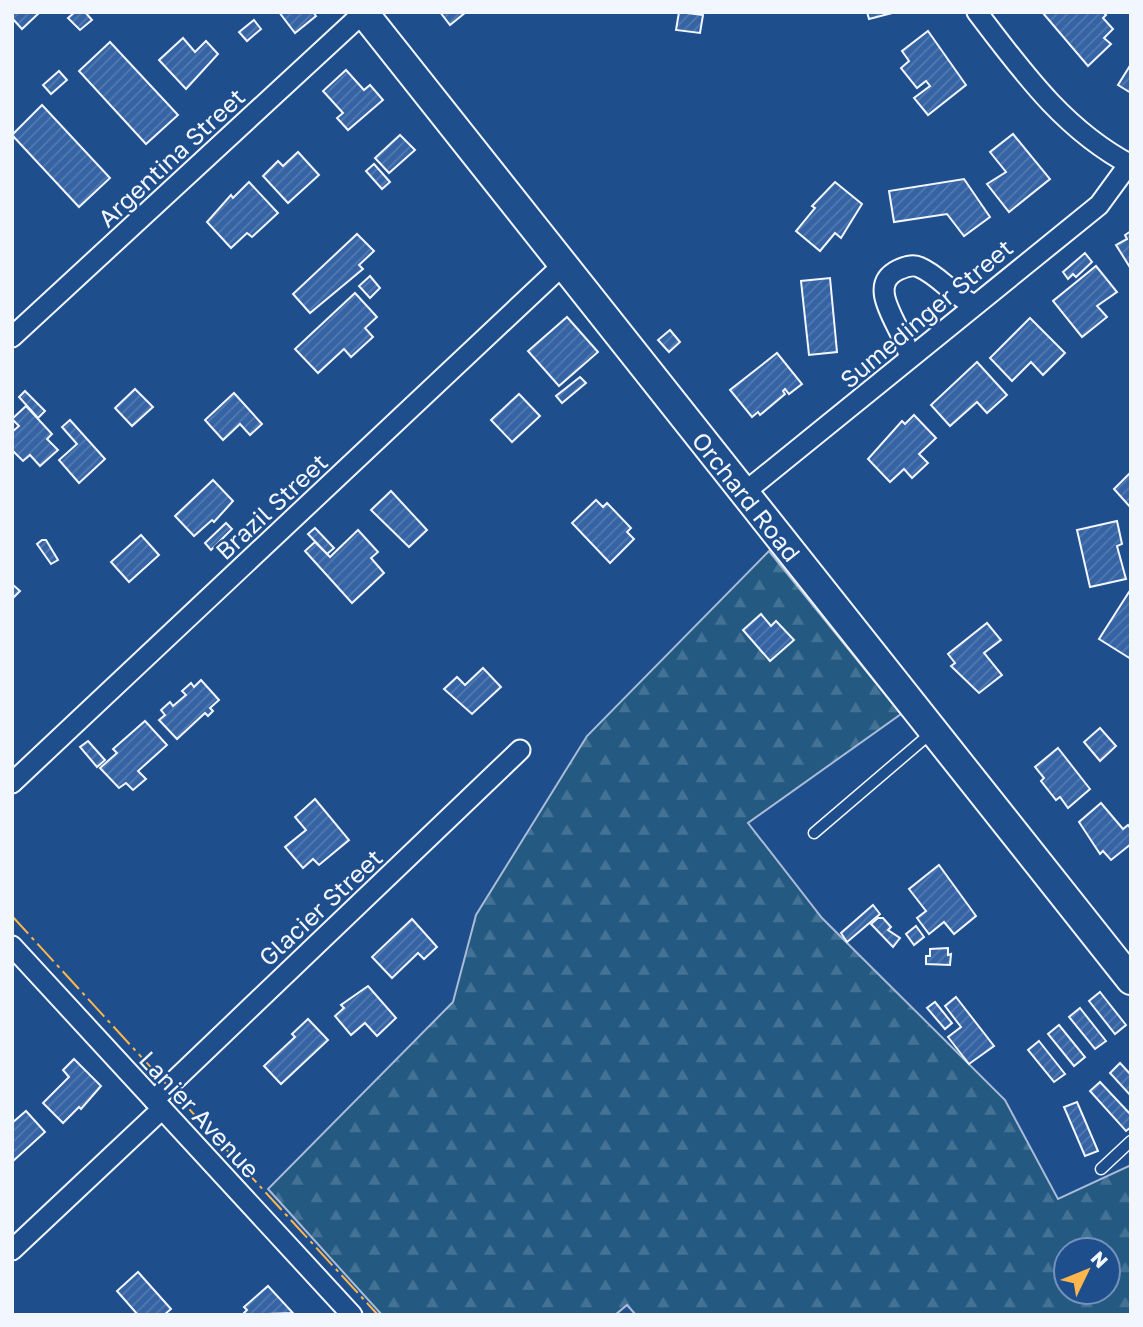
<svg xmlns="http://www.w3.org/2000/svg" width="1143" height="1327" font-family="'Golos Text',sans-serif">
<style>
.forest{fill:url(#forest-firs);stroke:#a8bbd7;stroke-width:2;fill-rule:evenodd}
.building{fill:url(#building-hatch);stroke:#f2f6ff;stroke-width:2}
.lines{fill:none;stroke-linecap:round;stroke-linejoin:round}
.lane-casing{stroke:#f2f6ff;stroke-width:13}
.street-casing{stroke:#f2f6ff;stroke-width:23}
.secondary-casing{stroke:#f2f6ff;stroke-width:32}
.lane{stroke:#1f4e8c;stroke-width:10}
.street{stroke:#1f4e8c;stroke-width:19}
.secondary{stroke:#1f4e8c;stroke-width:28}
.power{stroke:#ffb74d;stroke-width:2;stroke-dasharray:24 5 3.5 5;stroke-linecap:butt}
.labels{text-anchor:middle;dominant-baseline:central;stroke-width:5;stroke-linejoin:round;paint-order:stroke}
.street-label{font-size:24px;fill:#f2f6ff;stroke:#1f4e8c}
</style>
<defs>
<pattern id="forest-firs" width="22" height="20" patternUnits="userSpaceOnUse" patternTransform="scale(1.75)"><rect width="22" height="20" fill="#245a82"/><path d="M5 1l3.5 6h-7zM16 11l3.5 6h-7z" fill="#447295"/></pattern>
<pattern id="building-hatch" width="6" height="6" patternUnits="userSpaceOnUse" patternTransform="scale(1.75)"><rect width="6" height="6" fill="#3563a3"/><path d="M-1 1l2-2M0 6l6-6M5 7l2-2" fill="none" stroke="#537ab1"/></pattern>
</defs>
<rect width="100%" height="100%" fill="#1f4e8c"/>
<path class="forest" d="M769 551 901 714 748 823 822 918 1005 1100 1058 1199 1131 1165V1315H636L627 1305 615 1315H382L268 1189 453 1002 476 915 587 736ZM1066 1250H1108V1292H1066Z"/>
<g class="building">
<path d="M12 12H40L22 29 12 18Z"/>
<path d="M75 12H85L92 20 80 30 68 18Z"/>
<path d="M279 12H313L316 16 295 33Z"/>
<path d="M440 12H466L450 25Z"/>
<path d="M679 12 703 15 700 33 676 30Z"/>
<path d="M867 12H896L869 19Z"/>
<path d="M1042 12H1103L1106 15 1103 18 1113 29 1104 38 1111 44 1088 66Z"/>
<path d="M254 20 261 29 247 41 239 32Z"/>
<path d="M928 31 966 85 928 115 914 98 930 86 926 81 917 88 901 68 909 61 902 51Z"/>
<path d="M183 38 195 52 206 41 218 54 186 89 159 60Z"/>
<path d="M110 42 178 115 146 144 79 71Z"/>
<path d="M1131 64V93L1118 85Z"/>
<path d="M346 70 364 90 370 85 383 100 348 130 337 118 343 113 323 91Z"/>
<path d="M59 71 67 80 51 94 43 85Z"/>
<path d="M42 105 110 178 79 207 12 135Z"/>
<path d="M1013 134 1050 179 1009 212 987 184 1006 172 990 152Z"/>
<path d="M400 135 415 150 389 173 375 158Z"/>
<path d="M298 152 319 175 288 203 263 176 278 161 283 166Z"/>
<path d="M374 164 390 182 382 189 366 171Z"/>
<path d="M964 179 990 217 964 236 947 214 894 222 889 191Z"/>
<path d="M249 182 278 213 252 237 247 233 231 248 207 222 231 195 233 198Z"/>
<path d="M835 182 862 204 841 238 835 233 820 251 796 231 815 208 812 206Z"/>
<path d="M1131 231V269L1116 245 1127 239 1125 235Z"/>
<path d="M357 234 374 251 359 265 363 269 310 313 293 294Z"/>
<path d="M1085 253 1092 262 1076 277 1073 274 1068 279 1063 272Z"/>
<path d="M1096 266 1117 292 1097 306 1107 317 1082 337 1053 301Z"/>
<path d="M370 276 380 288 370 298 359 286Z"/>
<path d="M830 278 837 352 809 355 801 281Z"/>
<path d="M355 293 377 317 365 328 373 337 351 357 344 349 318 373 295 349Z"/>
<path d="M567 317 598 352 559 386 528 351Z"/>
<path d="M1030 318 1065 353 1043 375 1031 362 1012 381 990 358Z"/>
<path d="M670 330 680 342 669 352 658 340Z"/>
<path d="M777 353 802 384 789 394 785 389 783 391 785 394 760 415 758 412 752 417 730 390Z"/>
<path d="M977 362 1007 395 987 413 977 402 950 426 931 405Z"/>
<path d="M580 377 586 383 562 403 556 396Z"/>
<path d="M135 389 153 407 132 426 115 408Z"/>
<path d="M25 391 45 411 38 418 19 397Z"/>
<path d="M234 393 262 424 250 435 240 424 223 440 205 420Z"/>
<path d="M519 394 540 416 512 442 491 420Z"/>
<path d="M26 406 52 434 47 439 58 450 40 466 30 455 23 461 12 450V432L19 426 12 419Z"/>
<path d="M914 415 936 438 919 454 928 463 912 478 904 469 890 482 868 459 902 421 905 424Z"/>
<path d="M70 420 105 459 79 483 59 460 77 444 62 427Z"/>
<path d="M1131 472V508L1114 489Z"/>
<path d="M213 480 233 501 214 522 212 520 194 536 175 516Z"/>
<path d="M391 491 427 530 409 547 371 510Z"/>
<path d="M596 500 603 507 607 503 631 528 627 532 634 539 610 563 572 523Z"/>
<path d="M1117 521 1122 544 1117 546 1126 579 1090 587 1077 530Z"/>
<path d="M226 523 232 529 211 550 205 543Z"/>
<path d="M315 528 334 548 327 554 308 534Z"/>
<path d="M358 530 378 552 371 558 384 573 352 603 305 551 315 542 330 557Z"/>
<path d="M141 535 159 555 129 582 111 562Z"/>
<path d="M42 540H46L58 560 51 564 37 544Z"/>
<path d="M12 584 20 591 12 599Z"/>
<path d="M1129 592 1131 593V659L1099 639Z"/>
<path d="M761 614 771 626 776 621 794 640 770 661 743 630Z"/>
<path d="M987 623 1001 640 984 653 1002 675 979 693 951 666 955 663 948 654Z"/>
<path d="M483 668 501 687 472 714 444 689 457 677 465 685Z"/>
<path d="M201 680 219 700 210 708 213 711 208 716 205 713 177 739 159 720 165 715 161 710 170 702 173 706 186 695 182 691 191 683 194 687Z"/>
<path d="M145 721 167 745 138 771 146 779 133 790 126 783 119 788 100 768 117 753 113 749Z"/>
<path d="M1100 728 1116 746 1100 761 1084 742Z"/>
<path d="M88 741 105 760 97 767 80 747Z"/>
<path d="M1058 748 1090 789 1068 808 1060 797 1056 800 1041 781 1044 778 1035 767Z"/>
<path d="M315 799 349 840 319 865 313 859 303 868 285 847 306 830 295 817Z"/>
<path d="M1101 803 1123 829 1128 825 1131 829V844L1111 860 1103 851 1100 854 1079 822Z"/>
<path d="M939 865 976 916 954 934 944 922 929 934 917 918 926 911 909 889Z"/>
<path d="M873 905 880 914 847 942 841 933Z"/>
<path d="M878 918H883L891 927 888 930 900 938 893 947 871 924Z"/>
<path d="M412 919 437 947 424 959 418 953 392 978 372 957Z"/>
<path d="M916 926 924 937 914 945 906 934Z"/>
<path d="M948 948V955L951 954 950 965 926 964V956H930V949Z"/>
<path d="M368 986 396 1018 377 1036 365 1023 351 1035 335 1016 344 1008 341 1005Z"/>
<path d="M1100 992 1126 1025 1115 1034 1089 1001Z"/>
<path d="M956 997 994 1046 969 1064 948 1037 961 1027 945 1006Z"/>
<path d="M935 1002 952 1023 945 1029 927 1008Z"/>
<path d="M1080 1008 1106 1041 1095 1049 1069 1017Z"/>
<path d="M308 1019 328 1040 281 1084 264 1066 295 1037 292 1034Z"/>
<path d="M1059 1025 1085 1057 1074 1066 1048 1034Z"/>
<path d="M1039 1041 1065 1074 1054 1082 1028 1050Z"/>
<path d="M74 1059 101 1086 81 1109 79 1107 63 1123 43 1103 69 1077 63 1070Z"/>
<path d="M1120 1063 1131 1075V1096L1110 1073Z"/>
<path d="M1100 1082 1131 1115V1127L1126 1131 1090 1091Z"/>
<path d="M1077 1102 1098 1151 1085 1156 1064 1107Z"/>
<path d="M26 1111 45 1132 12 1162V1123Z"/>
<path d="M138 1272 171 1309 164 1315H138L117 1291Z"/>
<path d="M268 1286 293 1313 242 1315 247 1310 244 1307Z"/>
</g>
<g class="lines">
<g class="lane-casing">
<g id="lane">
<path d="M814 833 931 733"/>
<path d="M1101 1169 1131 1141"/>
</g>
</g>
<g class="street-casing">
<g id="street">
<path d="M977 12C1022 71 1064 130 1131 165"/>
<path d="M12 337 363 13"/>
<path d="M909 358C907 331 862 288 898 270 905 267 912 264 919 267 939 275 953 296 973 304"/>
<path d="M745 492 1099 205 1129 164"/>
<path d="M12 783 564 264"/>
<path d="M12 946 352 1315"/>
<path d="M154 1100 520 750"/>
<path d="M12 1250 162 1109"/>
</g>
</g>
<g class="secondary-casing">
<g id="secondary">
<path id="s1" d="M363 12 1131 980"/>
</g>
</g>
<use href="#lane" class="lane"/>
<use href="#street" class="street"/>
<use href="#secondary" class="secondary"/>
<path class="power" d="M12 916 378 1315"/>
</g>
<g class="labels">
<g class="street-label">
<text transform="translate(171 157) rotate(-43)">Argentina Street</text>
<text transform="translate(926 313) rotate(-40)">Sumedinger Street</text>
<text stroke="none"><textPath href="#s1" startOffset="618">Orchard Road</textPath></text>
<text transform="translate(271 506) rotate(-43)">Brazil Street</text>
<text transform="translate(320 907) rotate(-43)">Glacier Street</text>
<text transform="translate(200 1114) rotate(47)">Lanier Avenue</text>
</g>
</g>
<rect width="1143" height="1327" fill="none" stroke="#f2f6ff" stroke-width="28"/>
<g transform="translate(1087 1271) rotate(47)"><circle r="33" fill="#1f4e8c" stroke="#7391ba" stroke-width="2"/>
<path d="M0-5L12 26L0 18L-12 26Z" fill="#ffb74d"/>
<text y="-10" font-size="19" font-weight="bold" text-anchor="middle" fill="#f2f6ff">N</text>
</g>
</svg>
